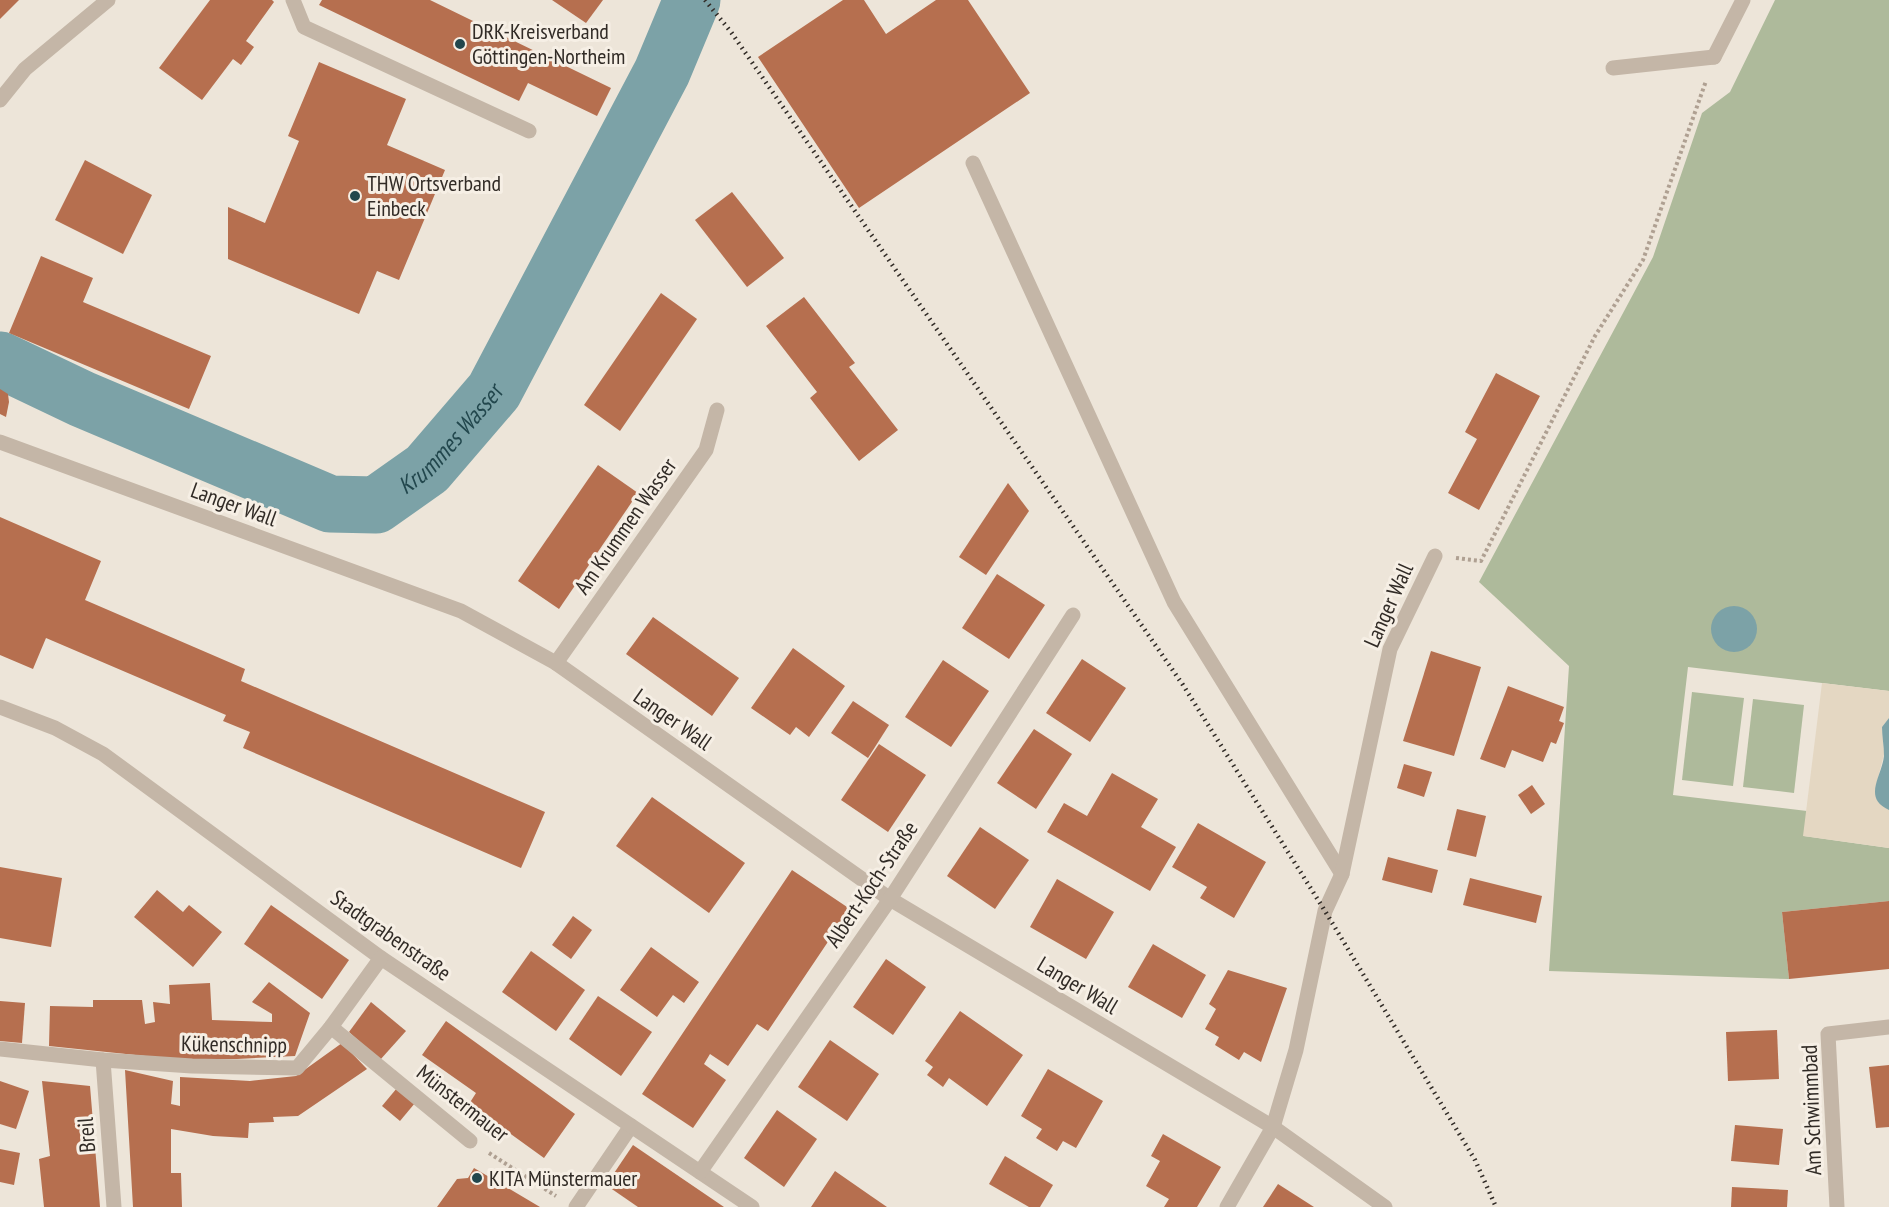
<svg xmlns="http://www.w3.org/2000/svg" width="1889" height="1207" font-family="'PT Sans Narrow',sans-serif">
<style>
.green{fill:#aeba9b}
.plaza{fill:#e4d7c2}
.water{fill:#7ca2a7}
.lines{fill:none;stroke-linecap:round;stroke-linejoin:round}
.river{stroke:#7ca2a7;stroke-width:57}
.building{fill:#b66f4f}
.path{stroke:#afa092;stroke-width:4;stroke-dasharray:3 3;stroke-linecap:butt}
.service{stroke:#c4b6a7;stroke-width:15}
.minor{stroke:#c4b6a7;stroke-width:15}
.rail{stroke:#312b26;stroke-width:4.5;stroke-dasharray:1.5 4.5;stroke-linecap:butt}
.poi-dot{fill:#22474d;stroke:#f6efe5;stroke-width:2}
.labels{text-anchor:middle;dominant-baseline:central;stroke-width:6;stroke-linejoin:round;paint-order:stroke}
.poi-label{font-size:22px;fill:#312b26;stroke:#f6efe5;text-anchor:start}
.street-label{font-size:22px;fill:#312b26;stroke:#f6efe5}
.water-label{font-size:24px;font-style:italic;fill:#22474d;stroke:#f6efe5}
</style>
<rect width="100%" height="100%" fill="#ede5d9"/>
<g class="green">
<path d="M1775 0H1889V691L1688 667 1673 795 1807 811 1804 836 1889 848V901L1782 912 1789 979 1549 971 1569 666 1479 582 1653 257 1702 113 1730 92Z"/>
<path d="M1692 692 1744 698 1733 786 1682 780Z"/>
<path d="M1753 699 1804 705 1794 793 1743 787Z"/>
</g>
<path class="plaza" d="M1822 683 1889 691V718L1882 727 1884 754 1878 778 1889 810V848L1803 836Z"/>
<g class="water">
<circle cx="1734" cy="629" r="23"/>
<path d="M1889 718V810C1862 798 1882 776 1884 756 1884 746 1882 736 1882 727Z"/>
</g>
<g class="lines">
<path class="river" id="s1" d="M0 360 82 399 330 504 376 505 427 469 494 391 662 72 692 0"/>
</g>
<g class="building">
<path d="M0 0H19L0 19Z"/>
<path d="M210 0H272L274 2 246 41 254 47 241 65 233 59 202 100 159 68Z"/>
<path d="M322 0H430L611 88 597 116 528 83 519 101 319 5Z"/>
<path d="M552 0H603L586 23Z"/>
<path d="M843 0H864L886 34 936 0H968L1030 93 859 208 758 57Z"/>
<path d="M319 62 406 99 387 145 445 170 399 280 377 271 359 314 228 259V207L265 223 299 141 288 136Z"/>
<path d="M85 160 152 195 123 254 55 220Z"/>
<path d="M732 192 784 258 747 287 695 220Z"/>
<path d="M41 256 93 278 83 302 211 356 189 409 9 333Z"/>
<path d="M661 293 697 319 620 431 584 405Z"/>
<path d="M804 297 855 363 849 367 898 430 859 461 810 398 817 392 766 326Z"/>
<path d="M1496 373 1540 396 1479 510 1448 493 1477 439 1465 432Z"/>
<path d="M0 389 8 394 9 402 6 417 0 414Z"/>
<path d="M598 465 638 493 559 609 518 581Z"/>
<path d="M1008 483 1029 511 986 575 959 557Z"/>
<path d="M0 517 101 561 85 600 245 669 241 681 545 812 521 868 243 748 250 732 223 721 226 715 46 638 33 669 0 655Z"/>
<path d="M997 574 1045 605 1009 659 962 628Z"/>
<path d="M653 617 739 678 712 716 626 654Z"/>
<path d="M793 648 845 686 809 737 796 727 790 735 751 708Z"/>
<path d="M1431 651 1481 667 1454 756 1403 741Z"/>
<path d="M1082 659 1126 688 1090 742 1046 713Z"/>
<path d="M943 660 989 691 951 747 905 717Z"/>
<path d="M1508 686 1564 707 1559 721 1564 723 1556 744 1551 742 1543 762 1512 750 1505 768 1480 759Z"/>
<path d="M853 701 889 725 868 758 831 733Z"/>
<path d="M1034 729 1072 754 1036 809 997 783Z"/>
<path d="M879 744 926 775 888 832 841 800Z"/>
<path d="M1404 764 1432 772 1424 797 1397 788Z"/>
<path d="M1112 773 1158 799 1141 827 1176 847 1150 891 1047 832 1064 803 1087 816Z"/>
<path d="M1532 785 1545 804 1531 814 1518 795Z"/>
<path d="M652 797 745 863 709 913 616 846Z"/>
<path d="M1457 809 1486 816 1476 857 1447 850Z"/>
<path d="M1198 823 1266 862 1234 918 1200 898 1207 887 1172 867Z"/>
<path d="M980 827 1029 860 995 909 947 876Z"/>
<path d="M1388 857 1438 870 1432 893 1382 880Z"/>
<path d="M0 867 62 878 51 947 0 938Z"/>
<path d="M792 870 850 909 768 1031 757 1024 728 1066 710 1054 704 1064 726 1080 693 1128 642 1094Z"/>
<path d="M1470 878 1542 896 1536 923 1463 905Z"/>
<path d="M1057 879 1114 912 1086 959 1030 927Z"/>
<path d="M157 890 183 912 189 905 222 932 193 967 134 917Z"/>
<path d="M1889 901V969L1789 979 1782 912Z"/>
<path d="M271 905 349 960 322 999 244 944Z"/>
<path d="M573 916 592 930 571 959 552 945Z"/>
<path d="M1153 944 1206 975 1182 1018 1128 987Z"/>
<path d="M651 947 699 982 684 1003 673 995 657 1017 620 990Z"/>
<path d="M531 951 585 990 556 1031 502 992Z"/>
<path d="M886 959 926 987 893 1035 853 1007Z"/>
<path d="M1228 970 1287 988 1261 1062 1244 1052 1239 1060 1215 1045 1219 1037 1205 1029 1216 1009 1209 1004Z"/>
<path d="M269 982 310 1013 295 1056 237 1059H174L49 1046 50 1006 93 1007V1000H142L145 1024 155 1022 153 1002 170 1004 169 985 210 983 212 1020 272 1022V1014L252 1002Z"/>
<path d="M598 996 652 1032 621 1076 569 1039Z"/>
<path d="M0 1001 25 1003 22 1043 0 1041Z"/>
<path d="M371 1002 406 1031 380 1060 349 1032Z"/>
<path d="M960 1011 1023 1055 987 1106 949 1078 943 1087 927 1075 933 1067 925 1061Z"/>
<path d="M446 1021 575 1114 544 1158 469 1104 476 1093 422 1055Z"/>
<path d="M1777 1030 1779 1079 1728 1081 1726 1032Z"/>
<path d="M830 1040 879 1074 847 1121 798 1087Z"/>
<path d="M342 1043 367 1069 298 1116 273 1117 274 1122 249 1123 248 1138 213 1136 171 1129V1173H181L182 1207H133L125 1070 173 1081 171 1104 180 1106V1077L250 1081 296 1076Z"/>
<path d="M1889 1065V1127L1876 1128 1869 1067Z"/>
<path d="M1048 1069 1103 1101 1076 1148 1063 1141 1057 1151 1036 1138 1042 1129 1021 1116Z"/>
<path d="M0 1081 29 1091 16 1129 0 1124Z"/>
<path d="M42 1081 90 1086 100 1207H44L39 1159 50 1156Z"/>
<path d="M397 1088 415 1103 400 1121 382 1106Z"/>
<path d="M777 1110 817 1139 784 1187 744 1158Z"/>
<path d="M1735 1125 1783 1129 1779 1165 1731 1161Z"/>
<path d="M1163 1134 1221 1167 1197 1207H1164L1169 1199 1146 1186 1160 1161 1151 1156Z"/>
<path d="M633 1145 724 1207H638L606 1185Z"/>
<path d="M0 1149 20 1153 14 1185 0 1182Z"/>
<path d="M1005 1156 1053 1185 1040 1207H1029L989 1184Z"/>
<path d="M474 1168 540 1207H437L457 1179 468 1178Z"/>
<path d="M835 1171 871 1196 887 1207H811Z"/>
<path d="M1278 1184 1314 1207H1263Z"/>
<path d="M1732 1187 1788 1190 1787 1207H1731Z"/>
</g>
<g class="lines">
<g class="path">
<path d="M1456 558 1481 561 1595 336 1643 260 1706 81"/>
<path d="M489 1153 556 1196"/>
</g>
<g class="service">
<path d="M293 0 304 27 529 131"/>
<path d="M1613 68 1714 57"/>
<path d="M973 163 1174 602 1342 874"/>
<path d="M576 1207 631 1126"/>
</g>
<g class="minor">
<path d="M1714 57 1743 0"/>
<path d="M0 100 25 69 108 0"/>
<path d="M0 442 461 611 556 663 890 899 1273 1127 1385 1207"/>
<path d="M556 663 706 450 717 410"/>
<path d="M0 707 55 728 103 754 381 958 752 1207"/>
<path d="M331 1027 470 1141"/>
<path d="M0 1049 103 1060 192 1066 297 1068 331 1027 381 958"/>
<path d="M103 1060 114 1207"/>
<path d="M700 1172 890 899 1073 615"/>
<path d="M1227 1207 1273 1127 1296 1050 1325 911 1342 874 1390 649 1435 556"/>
<path d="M1837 1207 1828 1034 1889 1027"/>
</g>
<path class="rail" d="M705 0 731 32 1183 685 1325 911 1475 1160 1496 1207"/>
</g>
<g class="poi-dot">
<circle cx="460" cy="44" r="6"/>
<circle cx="355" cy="196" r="6"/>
<circle cx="477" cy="1178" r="6"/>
</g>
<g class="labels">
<g class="poi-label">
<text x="472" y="31">DRK-Kreisverband<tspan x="472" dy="25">Göttingen-Northeim</tspan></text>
<text x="367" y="183">THW Ortsverband<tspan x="367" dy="25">Einbeck</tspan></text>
<text x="489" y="1178">KITA Münstermauer</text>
</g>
<g class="street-label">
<text transform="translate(234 504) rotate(20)">Langer Wall</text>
<text transform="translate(625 526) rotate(-55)">Am Krummen Wasser</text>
<text transform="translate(1388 605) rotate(-66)">Langer Wall</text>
<text transform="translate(673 719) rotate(35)">Langer Wall</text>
<text transform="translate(871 884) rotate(-56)">Albert-Koch-Straße</text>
<text transform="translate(391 935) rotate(35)">Stadtgrabenstraße</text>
<text transform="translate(1078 985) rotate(31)">Langer Wall</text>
<text transform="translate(234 1044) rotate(1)">Kükenschnipp</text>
<text transform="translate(463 1103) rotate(38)">Münstermauer</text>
<text transform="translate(1811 1110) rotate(-92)">Am Schwimmbad</text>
<text transform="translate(86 1135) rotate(-94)">Breil</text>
</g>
<g class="water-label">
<text stroke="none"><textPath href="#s1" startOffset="506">Krummes Wasser</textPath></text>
</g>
</g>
</svg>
